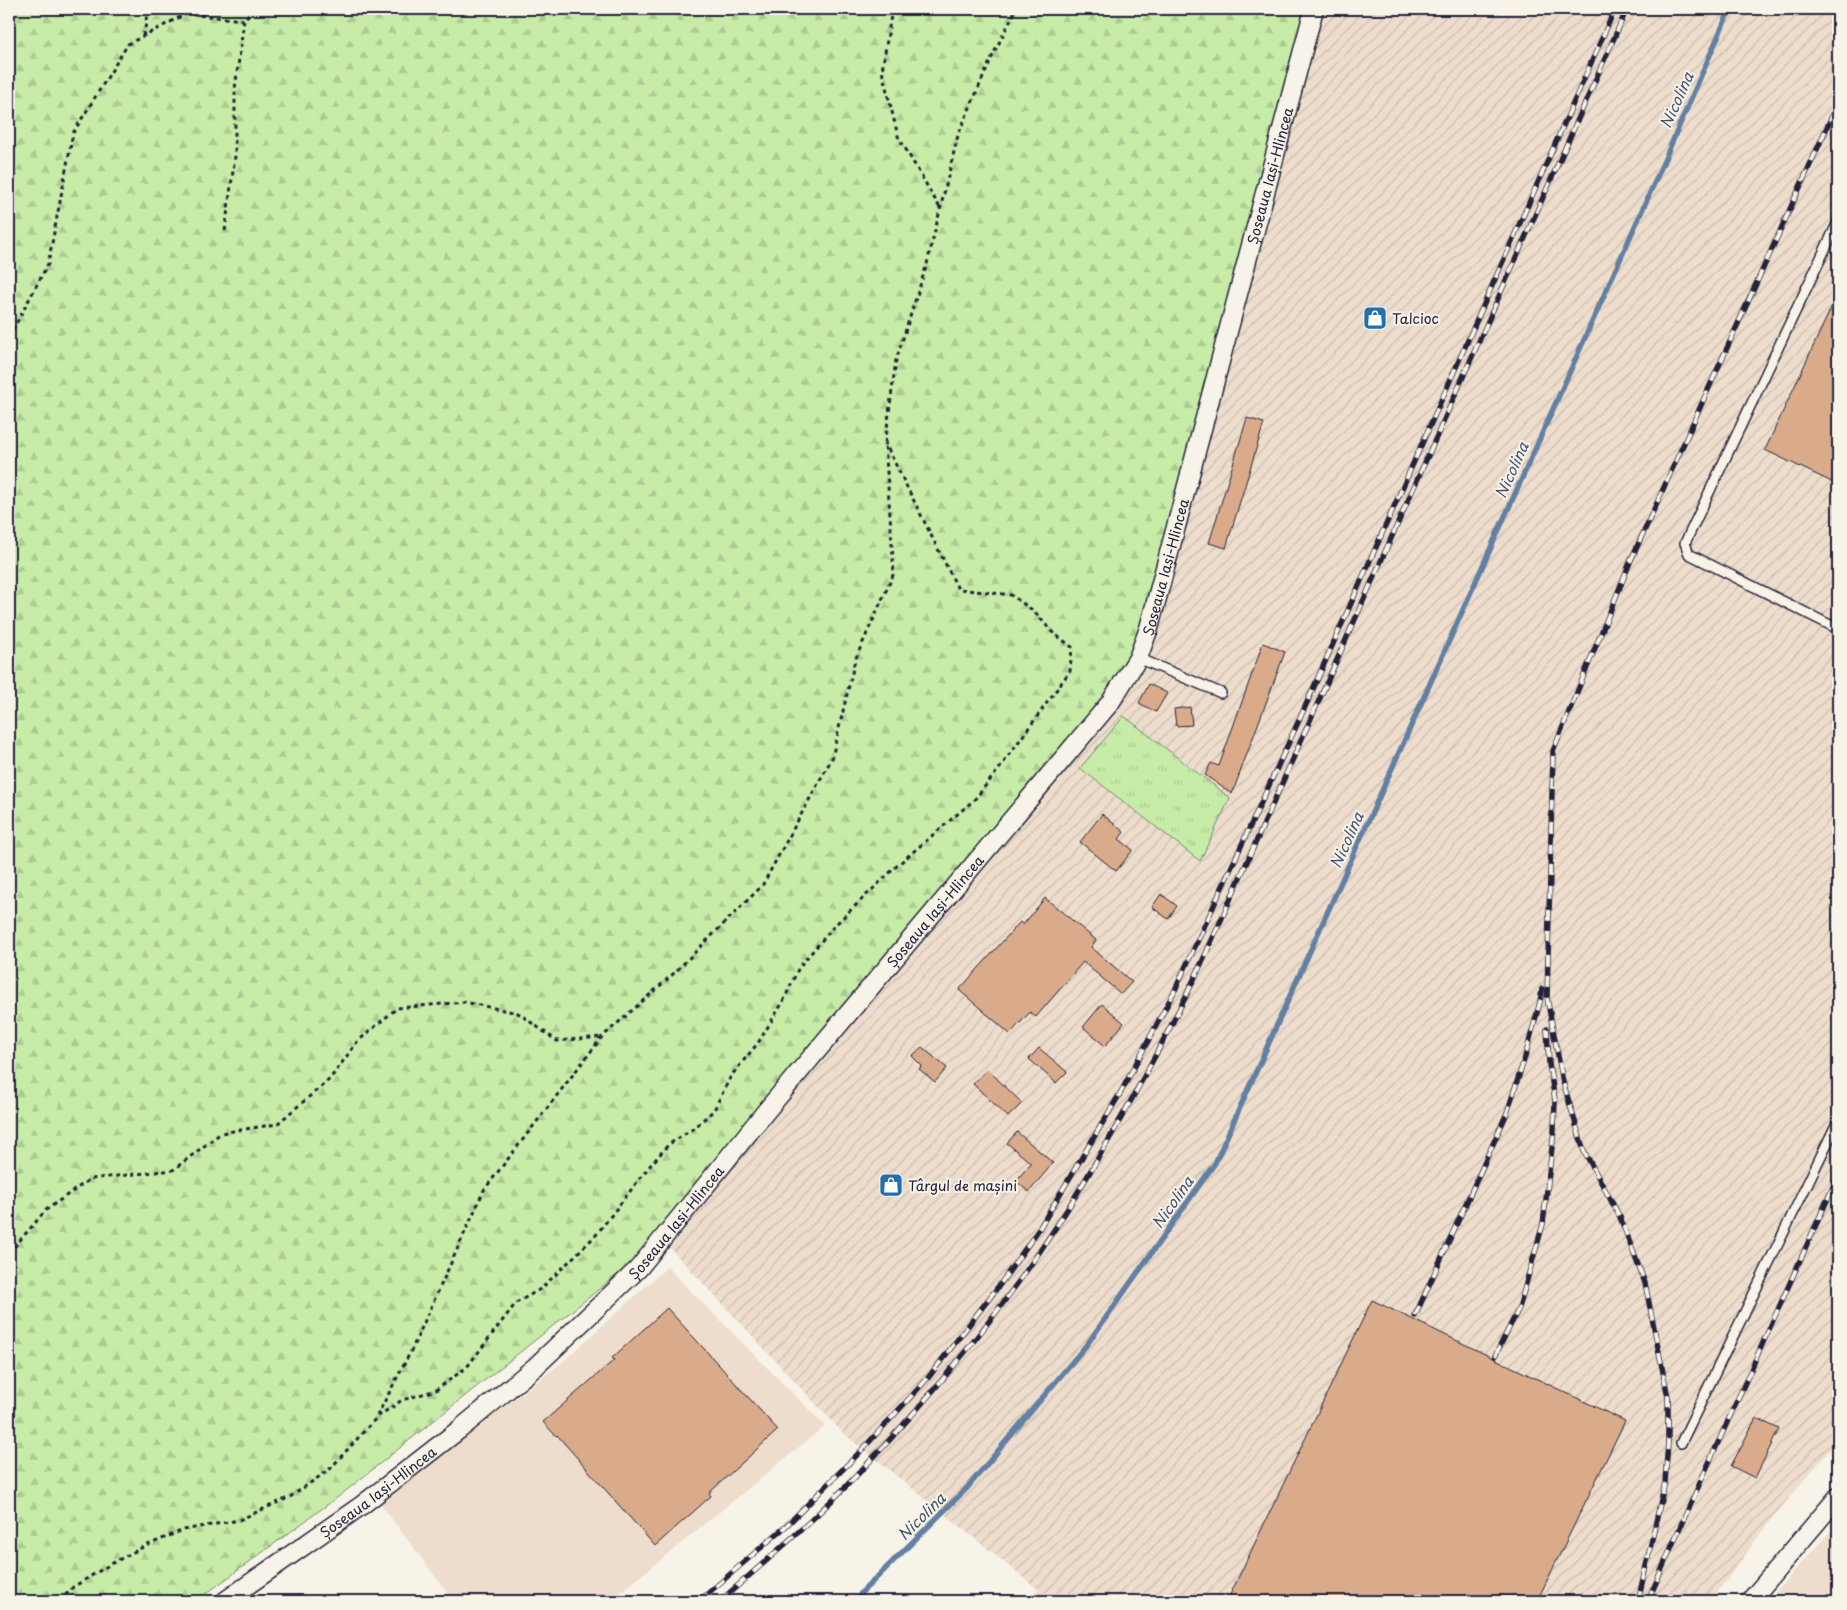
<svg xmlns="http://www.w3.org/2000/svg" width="1847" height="1610" font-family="'Playpen Sans',sans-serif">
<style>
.built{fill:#edc}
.industrial{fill:url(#industrial-furrows)}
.grass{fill:url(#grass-tufts);stroke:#748771}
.forest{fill:url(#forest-firs);stroke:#748771}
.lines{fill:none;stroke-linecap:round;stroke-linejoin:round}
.stream{stroke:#6280a3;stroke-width:5.5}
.building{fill:#daab8b;stroke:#22223b}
.lane-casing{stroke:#22223b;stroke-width:12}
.street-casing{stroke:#22223b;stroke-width:21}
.path{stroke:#22223b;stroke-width:3;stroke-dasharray:4 4;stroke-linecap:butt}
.lane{stroke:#f7f3e8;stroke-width:9}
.street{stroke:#f7f3e8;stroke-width:18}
.rail-casing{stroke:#22223b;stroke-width:5.5}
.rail{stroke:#f7f3e8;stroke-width:4;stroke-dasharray:11;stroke-linecap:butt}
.labels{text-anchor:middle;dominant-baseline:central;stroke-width:4;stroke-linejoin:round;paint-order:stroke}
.street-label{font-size:14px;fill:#22223b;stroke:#f7f3e8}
.poi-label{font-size:14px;fill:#22223b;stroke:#f7f3e8;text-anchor:start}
.water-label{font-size:15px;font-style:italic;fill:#42516f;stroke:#f7f3e8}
</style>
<defs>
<pattern id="industrial-furrows" width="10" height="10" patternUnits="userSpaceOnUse" patternTransform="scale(1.25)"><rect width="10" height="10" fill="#edc"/><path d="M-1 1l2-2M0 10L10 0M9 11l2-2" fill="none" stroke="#ccbdb0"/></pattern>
<pattern id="grass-tufts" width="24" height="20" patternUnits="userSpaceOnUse" patternTransform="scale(1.25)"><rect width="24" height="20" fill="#c6eca7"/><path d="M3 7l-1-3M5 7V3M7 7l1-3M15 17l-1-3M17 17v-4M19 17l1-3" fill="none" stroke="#aaca91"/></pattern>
<pattern id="forest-firs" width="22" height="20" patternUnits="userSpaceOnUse" patternTransform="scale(1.25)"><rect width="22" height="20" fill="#c6eca7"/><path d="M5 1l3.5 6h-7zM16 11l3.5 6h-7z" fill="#aaca91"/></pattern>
</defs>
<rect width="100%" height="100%" fill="#f7f3e8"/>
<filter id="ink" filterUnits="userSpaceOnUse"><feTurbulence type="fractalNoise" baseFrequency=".02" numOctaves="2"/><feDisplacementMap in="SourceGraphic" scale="10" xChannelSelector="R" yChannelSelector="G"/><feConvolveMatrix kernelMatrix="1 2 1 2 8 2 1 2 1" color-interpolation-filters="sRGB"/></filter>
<g filter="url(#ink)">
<g class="built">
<path d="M667 1267 825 1426 610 1601H454L379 1502 558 1366Z"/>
<path d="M1838 1523V1601H1767Z"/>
<path d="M1039 1590 1061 1601H1022Z"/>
</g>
<path class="industrial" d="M1305 9H1838V1440L1770 1521 1711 1601H1061L1039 1590 843 1433 658 1235Z"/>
<path class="grass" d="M1124 716 1230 798 1200 861 1080 768Z"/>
<path class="forest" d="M9 9H1305L1134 666 632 1263 338 1497 196 1601H9Z"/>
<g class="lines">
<path class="stream" d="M858 1601 861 1593 967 1488 1088 1343 1215 1163 1653 186 1730 9"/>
</g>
<g class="building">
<path d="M1838 293V485L1765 450Z"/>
<path d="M1247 418 1264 423 1226 548 1209 543Z"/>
<path d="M1263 643 1285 652 1232 794 1205 775 1211 763 1219 766Z"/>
<path d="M1149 684 1167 693 1156 712 1139 703Z"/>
<path d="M1190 707 1192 725 1176 726 1174 709Z"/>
<path d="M1102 814 1124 832 1119 839 1133 850 1116 871 1080 842Z"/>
<path d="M1161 894 1177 906 1168 919 1152 907Z"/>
<path d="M1045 898 1096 940 1091 947 1132 982 1121 994 1083 962 1036 1017 1030 1012 1010 1034 959 990 1020 922 1023 925Z"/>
<path d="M1102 1004 1124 1023 1105 1046 1083 1027Z"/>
<path d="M922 1047 947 1068 935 1082 919 1069 922 1066 912 1056Z"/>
<path d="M1039 1048 1067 1072 1056 1083 1029 1059Z"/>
<path d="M987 1069 1022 1103 1008 1117 973 1084Z"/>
<path d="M1017 1132 1053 1163 1029 1192 1016 1181 1031 1163 1007 1143Z"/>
<path d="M1372 1300 1625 1421 1537 1601H1227Z"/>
<path d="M667 1308 778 1430 709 1493 711 1496 655 1546 557 1435 556 1436 543 1422 614 1360 612 1358Z"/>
<path d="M1756 1418 1779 1429 1755 1478 1731 1466Z"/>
</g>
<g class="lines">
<g class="lane-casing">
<g id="lane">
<path d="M1838 222 1685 543 1689 554 1838 629"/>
<path d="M1138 658 1221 693"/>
<path d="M1681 1443 1838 1121"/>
</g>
</g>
<g class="street-casing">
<g id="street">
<path id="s1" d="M225 1601 362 1505 460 1429 535 1367 638 1269 767 1110 1110 703 1138 658 1149 628 1314 9"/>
<path d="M1750 1601 1838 1497"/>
</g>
</g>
<g class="path">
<path d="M892 9 882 71 898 136 940 208"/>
<path d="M143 36 146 24 147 9"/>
<path d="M225 231 235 156V89L244 20"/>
<path d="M9 337 48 264 73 133 128 44 186 14 244 20 253 9"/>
<path d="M9 1253 46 1210 90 1179 173 1170 221 1133 277 1124 330 1079 357 1042 397 1008 465 1002 518 1013 557 1041 601 1037"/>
<path d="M377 1416 412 1349 484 1190 602 1037 671 976 762 886 832 758 855 660 894 573 885 443 896 360 927 264 958 135 992 57 1016 9"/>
<path d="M9 1580 13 1601"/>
<path d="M60 1601 73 1587 109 1565 141 1548 183 1530 239 1520 290 1497 329 1470 377 1417 402 1400 436 1390 467 1367 516 1303 542 1288 596 1235 648 1168 668 1145 694 1128 714 1110 731 1076 758 1043 783 1002 799 967 835 925 900 863 974 800 999 769 1070 671 1072 647 1052 632 1035 612 1011 595 958 589 885 443"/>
</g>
<use href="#lane" class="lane"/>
<use href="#street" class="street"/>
<g class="rail-casing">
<g id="rail">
<path d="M1415 1316 1507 1113 1525 1057 1540 1002 1542 989"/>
<path d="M1495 1356 1519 1308 1543 1224 1554 1131 1555 1100 1549 1064 1547 1029"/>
<path d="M699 1601 785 1527 859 1453 928 1378 1001 1283 1039 1229 1121 1092 1175 990 1305 707 1615 9"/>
<path d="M720 1601C766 1561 813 1521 856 1476 941 1387 1021 1288 1084 1182 1120 1122 1154 1060 1186 996 1204 959 1221 920 1238 882L1627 9"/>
<path d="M1638 1601 1665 1482 1668 1443V1397L1645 1283 1620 1217 1584 1151 1563 1082 1547 998 1553 751 1631 560 1838 103"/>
<path d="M1648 1601 1681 1525 1838 1176"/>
</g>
</g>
<use href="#rail" class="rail"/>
</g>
</g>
<defs>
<g id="shop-square" transform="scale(1.25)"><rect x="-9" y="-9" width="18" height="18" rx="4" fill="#1f6fb2" stroke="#f7f3e8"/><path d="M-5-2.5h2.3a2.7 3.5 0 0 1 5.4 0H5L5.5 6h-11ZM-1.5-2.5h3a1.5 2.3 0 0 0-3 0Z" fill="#fff"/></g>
</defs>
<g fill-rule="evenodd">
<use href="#shop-square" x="1375" y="318"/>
<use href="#shop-square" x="891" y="1185"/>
</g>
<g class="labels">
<g class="street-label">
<text stroke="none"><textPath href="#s1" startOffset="1821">Șoseaua Iași-Hlincea</textPath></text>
<text stroke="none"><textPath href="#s1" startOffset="1416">Șoseaua Iași-Hlincea</textPath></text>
<text stroke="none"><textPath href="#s1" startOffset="996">Șoseaua Iași-Hlincea</textPath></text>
<text stroke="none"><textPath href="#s1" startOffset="591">Șoseaua Iași-Hlincea</textPath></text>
<text stroke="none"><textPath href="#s1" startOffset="188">Șoseaua Iași-Hlincea</textPath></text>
</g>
<g class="poi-label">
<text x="1392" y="318">Talcioc</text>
<text x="908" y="1185">Târgul de mașini</text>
</g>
<g class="water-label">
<text transform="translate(1676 100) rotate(-66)">Nicolina</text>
<text transform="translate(1511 470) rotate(-66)">Nicolina</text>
<text transform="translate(1346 840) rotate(-66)">Nicolina</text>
<text transform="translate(1172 1202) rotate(-55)">Nicolina</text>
<text transform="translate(921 1516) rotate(-45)">Nicolina</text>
</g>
</g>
<rect width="1847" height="1610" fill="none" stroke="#f7f3e8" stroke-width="30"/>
<rect x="15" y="15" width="1817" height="1580" fill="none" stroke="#22223b" stroke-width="2" filter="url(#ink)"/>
</svg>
